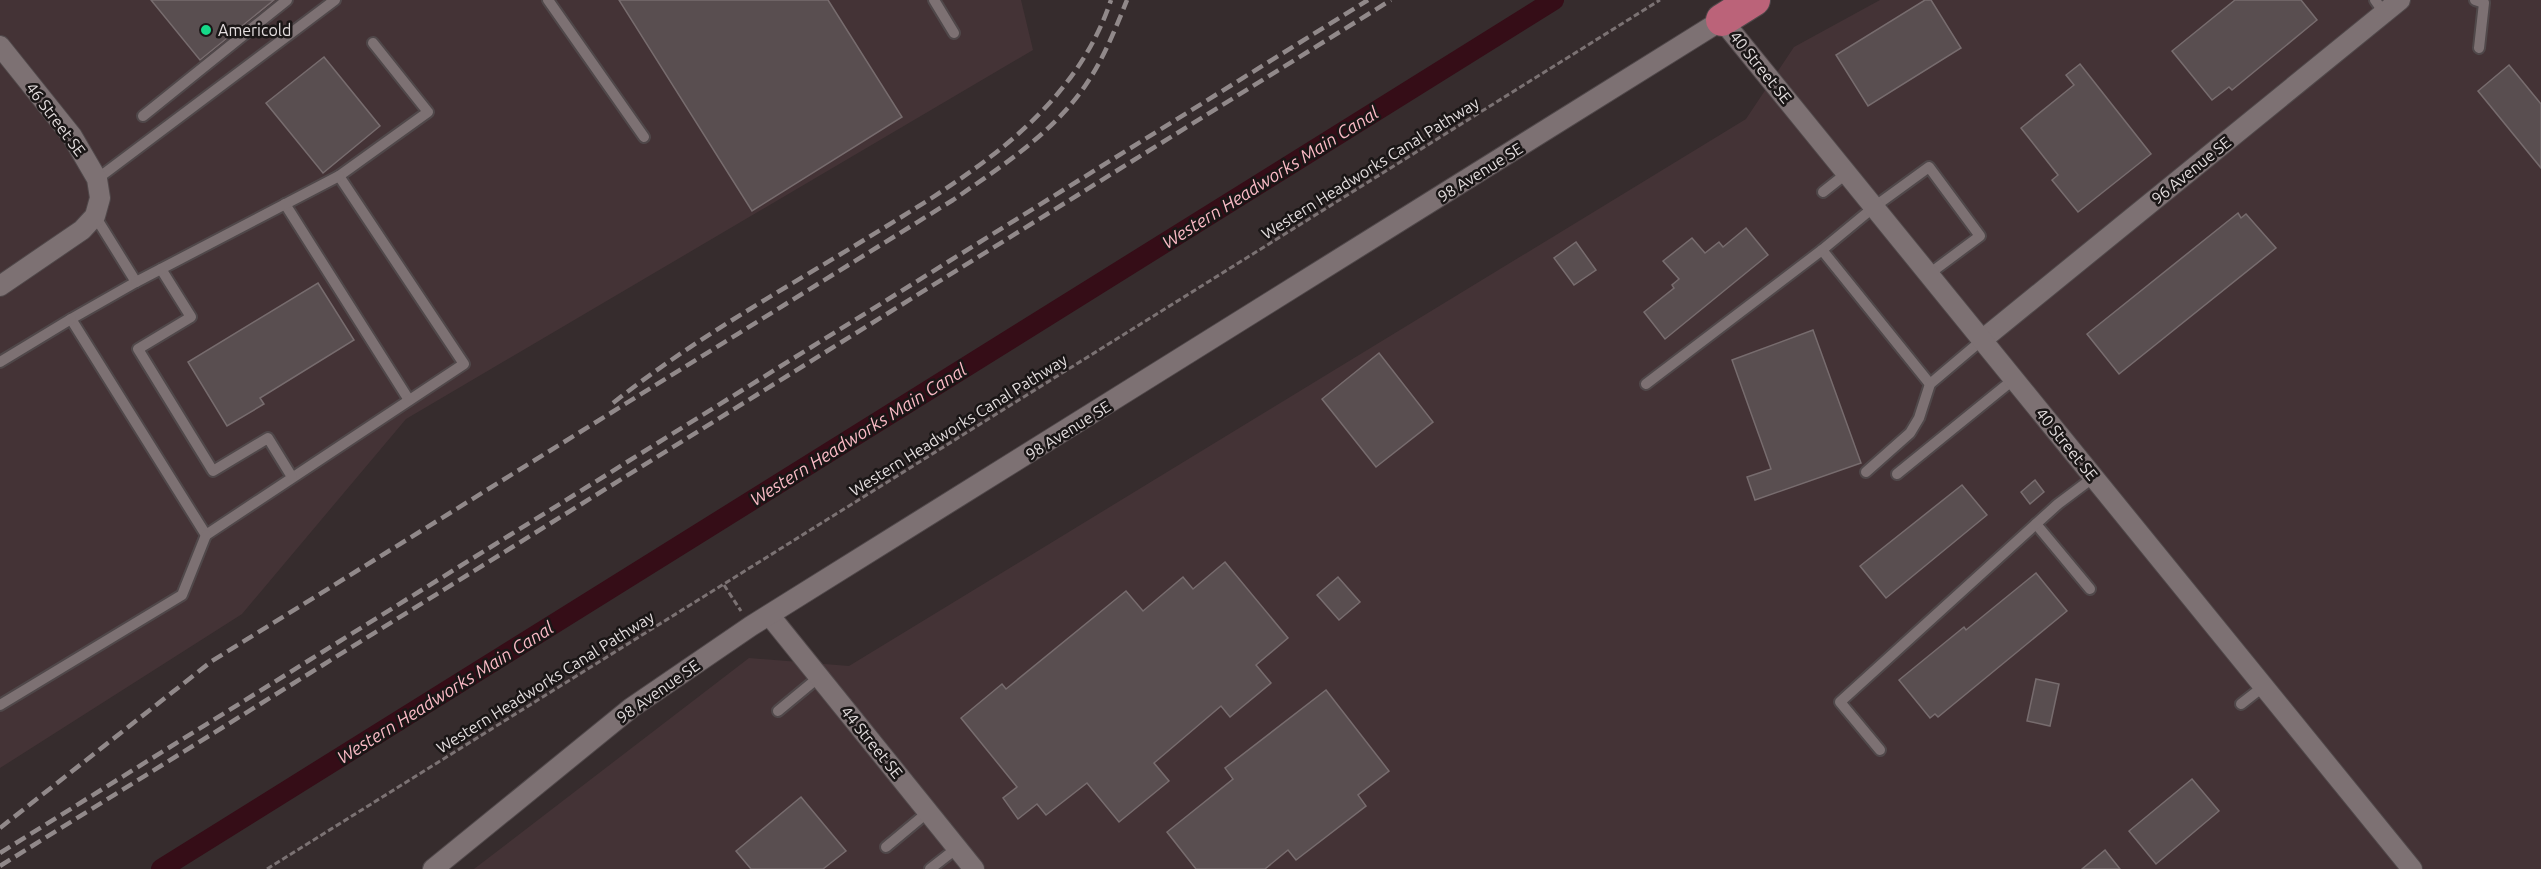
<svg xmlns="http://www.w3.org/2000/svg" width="2541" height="869" font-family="Ubuntu,sans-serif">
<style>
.built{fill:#443336}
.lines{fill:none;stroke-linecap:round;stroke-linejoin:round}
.canal{stroke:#350d17;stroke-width:20}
.building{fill:#594e50;stroke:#776c6e;stroke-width:1.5}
.service-casing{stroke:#50484a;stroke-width:14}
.minor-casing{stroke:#50484a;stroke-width:22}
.primary-casing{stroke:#50484a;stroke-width:34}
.path{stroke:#7b7273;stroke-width:3;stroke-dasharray:6 3;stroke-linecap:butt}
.service{stroke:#7d7173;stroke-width:10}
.minor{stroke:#7d7173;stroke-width:20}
.primary{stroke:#bb6379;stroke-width:32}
.rail{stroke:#91898a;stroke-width:4.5;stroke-dasharray:12 6;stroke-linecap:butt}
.poi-dot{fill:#16d989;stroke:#1a1616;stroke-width:2}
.labels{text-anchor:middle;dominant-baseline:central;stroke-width:5;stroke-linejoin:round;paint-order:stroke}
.poi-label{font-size:16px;fill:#e3ddde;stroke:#1a1616;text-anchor:start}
.street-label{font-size:16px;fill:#e3ddde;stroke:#1a1616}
.water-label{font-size:18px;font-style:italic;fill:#fbbbc6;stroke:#1a1616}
</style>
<rect width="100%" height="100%" fill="#362c2d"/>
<g class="built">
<path d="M0 0H1021L1033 50 406 419 242 614 0 768Z"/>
<path d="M1880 0H2541V869H474L749 658 849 666 1746 119 1794 47Z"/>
</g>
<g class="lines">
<path class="canal" d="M161 869 1554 0"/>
</g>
<g class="building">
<path d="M151 0H274L200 60Z"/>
<path d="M619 0H828L902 117 752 211Z"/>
<path d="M1925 0H1931L1961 48 1868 106 1836 55Z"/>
<path d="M2235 0H2301L2317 20 2232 90 2229 87 2212 100 2172 51Z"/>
<path d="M324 57 380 126 323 173 266 103Z"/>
<path d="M2080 64 2151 154 2078 212 2052 180 2058 175 2021 128 2074 85 2066 75Z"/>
<path d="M2509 65 2541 104V168L2478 91Z"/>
<path d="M2238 213 2241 218 2246 214 2276 248 2119 374 2087 334Z"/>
<path d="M1746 228 1768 255 1665 339 1644 312 1674 288 1672 285 1679 279 1663 261 1692 238 1705 253 1719 242 1723 247Z"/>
<path d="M1576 242 1596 270 1574 285 1554 258Z"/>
<path d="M318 283 354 340 260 398 264 404 227 426 188 362Z"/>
<path d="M1813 330 1861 463 1755 500 1747 477 1771 469 1732 360Z"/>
<path d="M1379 353 1433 422 1376 467 1322 399Z"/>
<path d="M2035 480 2044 492 2030 504 2021 492Z"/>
<path d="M1962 485 1987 515 1886 598 1860 566Z"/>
<path d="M1225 562 1288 638 1256 665 1271 683 1230 717 1221 706 1154 763 1169 781 1119 822 1087 783 1046 815 1037 804 1018 819 1003 798 1017 787 961 718 1002 684 1006 689 1126 591 1143 611 1183 577 1193 589Z"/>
<path d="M2036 573 2067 611 1938 717 1935 714 1930 718 1899 680 1964 627 1966 630Z"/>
<path d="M1338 577 1360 602 1339 620 1317 595Z"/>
<path d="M2036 679 2059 684 2050 726 2027 721Z"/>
<path d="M1326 690 1389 771 1358 795 1366 806 1296 860 1288 850 1265 869H1196L1167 832 1233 779 1225 768Z"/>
<path d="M2192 779 2219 811 2156 864 2129 831Z"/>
<path d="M801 797 846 851 823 869H751L736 851Z"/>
<path d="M2105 850 2120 869H2082Z"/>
</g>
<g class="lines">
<g class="service-casing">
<g id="service">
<path d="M548 0 644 137"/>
<path d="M934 0 954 33"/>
<path d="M2375 0 2384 13"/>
<path d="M2475 0 2484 3 2479 48"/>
<path d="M143 116 287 0"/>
<path d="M97 179 335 0"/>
<path d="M1823 192 1847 173"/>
<path d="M285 204 409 400"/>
<path d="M95 216 136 282 71 319 206 535 464 364 339 176 428 112 373 43"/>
<path d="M161 269 191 317 138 349 213 471 268 438 292 477"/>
<path d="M1929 274 1980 236 1929 167 1874 207 1822 250 1930 384"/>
<path d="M136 282 339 176"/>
<path d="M0 362 71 319"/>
<path d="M1646 384 1822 250"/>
<path d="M1866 472 1910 433 1919 418 1930 384 1982 340"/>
<path d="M1897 474 2014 379"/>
<path d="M2036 524 2090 589"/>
<path d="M2241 704 2264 686"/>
<path d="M0 705 182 595 206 535"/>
<path d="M778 711 819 677"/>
<path d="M1880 750 1840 702 2058 504 2094 477"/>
<path d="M886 847 928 812"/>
<path d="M930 869 957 848"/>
</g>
</g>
<g class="minor-casing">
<g id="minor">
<path d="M0 46 72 136 97 179 100 198 95 216 82 230 0 286"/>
<path d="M1982 340 2400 0"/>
<path d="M770 616 974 869"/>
<path d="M433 869 631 708 751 626 1722 20 2412 869"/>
</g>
</g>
<g class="primary-casing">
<path id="primary" d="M1722 20 1754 0"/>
</g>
<g class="path">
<path d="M724 585 741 611"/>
<path d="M267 869 1660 0"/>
</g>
<use href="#service" class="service"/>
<use href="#minor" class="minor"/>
<use href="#primary" class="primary"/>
<g class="rail">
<path d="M613 403C691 341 779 292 864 240 963 179 1072 117 1111 0"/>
<path d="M0 828 212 661 953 200C999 168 1052 134 1085 86 1103 60 1115 30 1127 0"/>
<path d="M0 853 1368 0"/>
<path d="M0 866 1391 0"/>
</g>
</g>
<circle class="poi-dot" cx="206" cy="30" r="6"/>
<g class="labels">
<g class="poi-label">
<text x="218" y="30">Americold</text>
</g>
<g class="street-label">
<text transform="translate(1761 67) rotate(51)">40 Street SE</text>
<text transform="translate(56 119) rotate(53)">46 Street SE</text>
<text transform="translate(1370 168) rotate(-32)">Western Headworks Canal Pathway</text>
<text transform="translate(2191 170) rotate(-39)">96 Avenue SE</text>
<text transform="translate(1480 172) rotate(-32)">98 Avenue SE</text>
<text transform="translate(958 425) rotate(-32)">Western Headworks Canal Pathway</text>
<text transform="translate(1068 430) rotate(-32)">98 Avenue SE</text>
<text transform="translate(2067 444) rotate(51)">40 Street SE</text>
<text transform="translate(545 682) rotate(-32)">Western Headworks Canal Pathway</text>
<text transform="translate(658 691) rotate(-35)">98 Avenue SE</text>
<text transform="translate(872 742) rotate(51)">44 Street SE</text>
</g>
<g class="water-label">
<text transform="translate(1270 177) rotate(-32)">Western Headworks Main Canal</text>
<text transform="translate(858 434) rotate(-32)">Western Headworks Main Canal</text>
<text transform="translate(445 692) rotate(-32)">Western Headworks Main Canal</text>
</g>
</g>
</svg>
